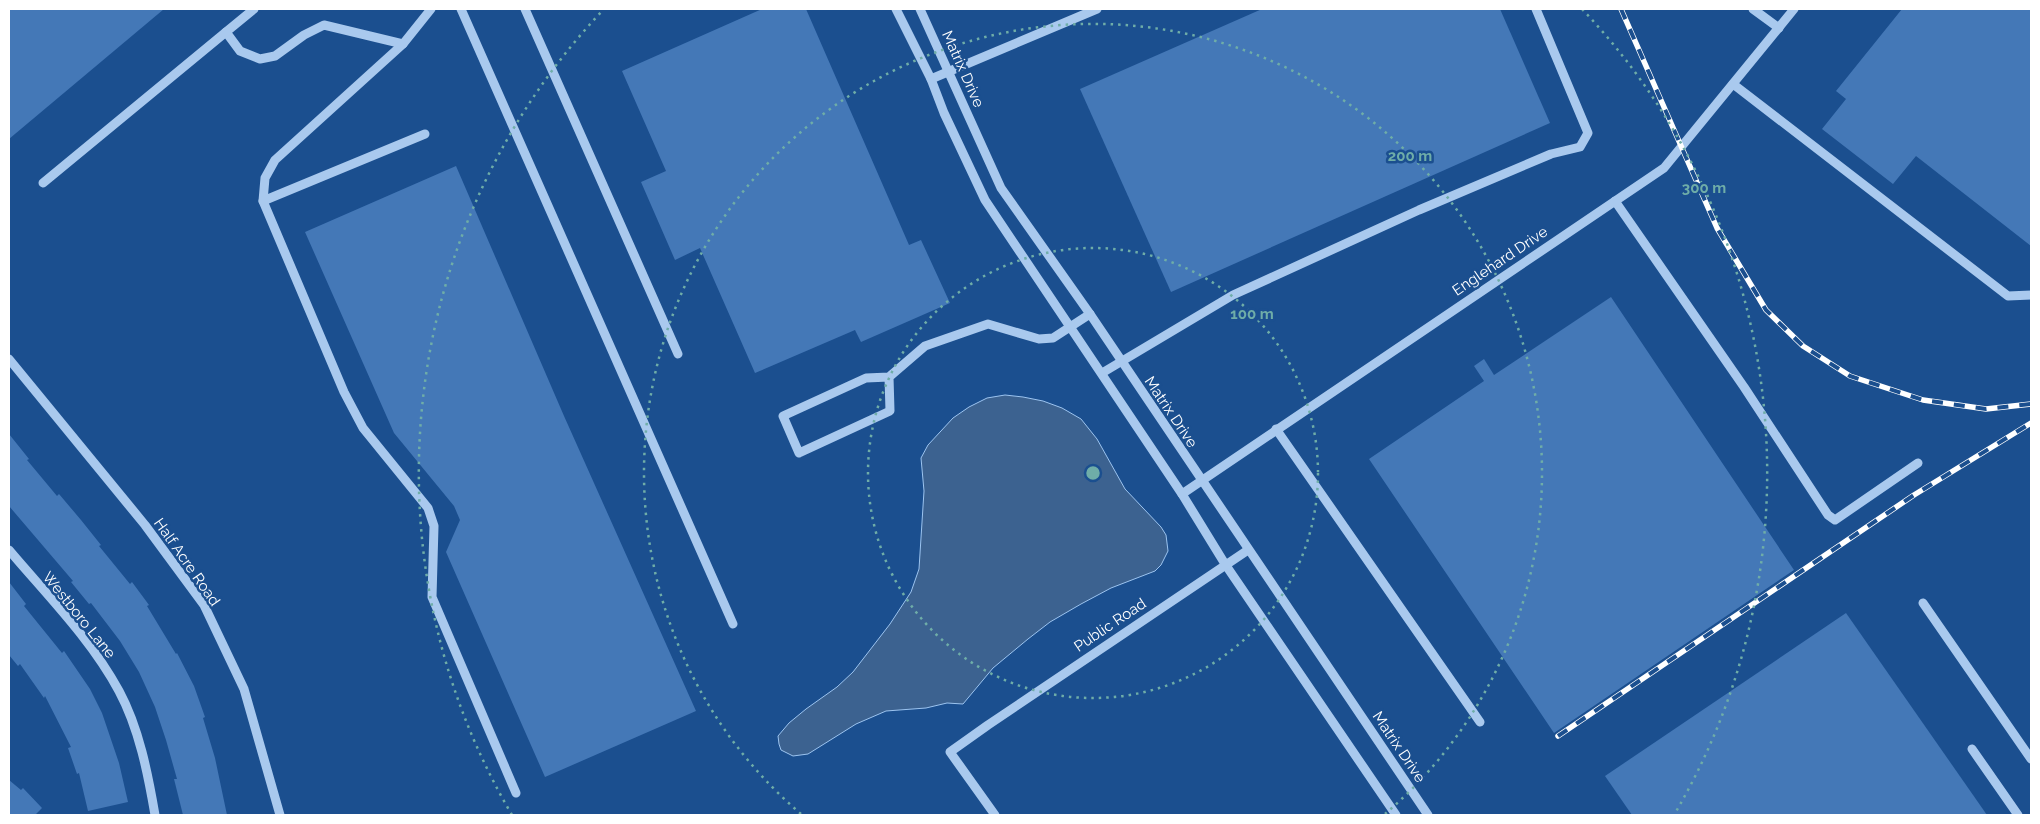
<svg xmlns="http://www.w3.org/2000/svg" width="2040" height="824" font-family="Raleway,sans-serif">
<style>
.water{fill:#3c6290;stroke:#9cc4f0}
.building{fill:#4478b7}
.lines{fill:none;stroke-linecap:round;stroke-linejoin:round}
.minor{stroke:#a9c9ee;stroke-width:9}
.rail-casing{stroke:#fff;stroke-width:5.5}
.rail{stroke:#1b4f8f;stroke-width:4;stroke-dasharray:11;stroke-linecap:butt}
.ring{fill:none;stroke:#6fada8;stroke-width:2.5;stroke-dasharray:2.5 5}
.labels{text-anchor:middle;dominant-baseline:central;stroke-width:5;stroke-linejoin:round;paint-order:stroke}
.street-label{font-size:15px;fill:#fff;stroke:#1b4f8f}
.centre{fill:#6fada8;stroke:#1b4f8f;stroke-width:2.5}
.ring-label{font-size:15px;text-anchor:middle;font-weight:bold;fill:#6fada8;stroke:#1b4f8f;stroke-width:5;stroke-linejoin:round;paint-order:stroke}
</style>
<rect width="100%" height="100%" fill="#1b4f8f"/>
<path class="water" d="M1005 395 1023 397 1043 401 1062 408 1081 419 1097 439 1125 489 1161 527 1166 535 1168 551 1161 565 1155 571 1111 588 1081 604 1050 622 1028 639 993 668 963 704 947 703 926 708 886 711 856 724 808 754 793 756 781 750 779 744 778 736 789 723 806 709 837 687 853 672 890 624 911 592 919 569 924 491 921 458 928 445 953 418 969 407 987 398Z"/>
<g class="building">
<path d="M9 9H164L9 139Z"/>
<path d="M762 9H806L909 245 921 240 950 303 861 342 855 330 755 373 700 248 675 260 641 182 666 171 622 71Z"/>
<path d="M1262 9H1500L1550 123 1171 292 1080 89Z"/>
<path d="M1902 9H2031V246L1916 156 1893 184 1822 129 1846 99 1836 91Z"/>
<path d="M456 166 564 416 696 711 545 777 446 552 460 520 454 506 394 433 305 232Z"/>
<path d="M1611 297 1794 570 1554 733 1369 459 1484 381 1474 366 1484 359 1494 375Z"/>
<path d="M9 434 29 459 27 460 57 496 59 494 81 520 101 545 99 546 130 584 132 582 149 605 147 606 176 654 177 653 194 686 205 717 203 718 215 758 227 815H183L174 779H177L166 740 155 707 139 672 120 641 91 603 89 604 71 582 73 581 9 506Z"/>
<path d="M9 582 26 604 24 606 62 653 64 651 90 689 102 713 119 763 128 802 88 811 79 773 77 774 68 748 71 747 45 696 44 698 20 664 18 666 9 655Z"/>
<path d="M1846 613 1987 815H1632L1605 776Z"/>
<path d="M9 780 21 790 23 788 42 808 35 815H9Z"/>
</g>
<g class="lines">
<g class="minor">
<path d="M254 9 226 32 240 51 260 59 275 56 304 35 324 25 403 44"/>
<path d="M431 9 403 44 275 160 265 178 263 201 344 392 363 428 428 508 434 526 432 597 516 793"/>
<path d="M461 9 733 624"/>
<path d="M525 9 678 354"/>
<path d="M896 9 931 79 944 113 985 200 1182 494 1225 564 1396 815"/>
<path d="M920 9 1001 188 1090 314 1428 815"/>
<path d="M1753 9 1779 28"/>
<path d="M931 79 1097 9"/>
<path d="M1733 84 2008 296 2031 295"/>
<path d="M43 183 226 32"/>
<path d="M263 201 425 134"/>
<path d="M1615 201 1744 387 1828 515 1835 520 1918 463"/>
<path d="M9 359 145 525 204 605 244 689 280 815"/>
<path d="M1102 373 1233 295 1419 210 1551 154 1580 147 1588 133 1536 9"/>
<path d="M889 377 866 378 783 416 799 453 890 411 889 377 925 346 988 324 1039 339 1053 338 1090 314"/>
<path d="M1276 429 1480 722"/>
<path d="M1182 494 1664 168 1794 9"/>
<path d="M9 550C47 595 91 639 119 691 139 728 148 774 155 815"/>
<path d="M1923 603 2031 759"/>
<path d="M1972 749 2018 815"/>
<path d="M995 815 950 752 988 725 1248 550"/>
</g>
<g class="rail-casing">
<g id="rail">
<path d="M1621 9 1717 228 1766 310 1803 346 1850 376 1923 400 1986 409 2031 404"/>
<path d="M1558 736 1914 495 2031 423"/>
</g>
</g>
<use href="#rail" class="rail"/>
</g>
<g class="ring">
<circle cx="1093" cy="473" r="225"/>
<path d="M801 814A449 449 0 1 1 1385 814"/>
<path d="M512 815A674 674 0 0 1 604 9M1582 9A674 674 0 0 1 1674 815"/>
</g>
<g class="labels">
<g class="street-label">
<text transform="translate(963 69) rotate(66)">Matrix Drive</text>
<text transform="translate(1500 261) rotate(-34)">Englehard Drive</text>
<text transform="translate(1171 412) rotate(56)">Matrix Drive</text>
<text transform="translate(187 562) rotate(55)">Half Acre Road</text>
<text transform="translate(79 615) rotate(51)">Westboro Lane</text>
<text transform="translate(1110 625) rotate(-34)">Public Road</text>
<text transform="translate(1399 747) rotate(56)">Matrix Drive</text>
</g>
</g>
<circle cx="1093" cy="473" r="8" class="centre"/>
<g class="ring-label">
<text x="1410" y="161">200 m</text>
<text x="1704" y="193">300 m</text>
<text x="1252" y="319">100 m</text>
</g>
<rect width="2040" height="824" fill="none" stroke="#ffffff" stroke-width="20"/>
</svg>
